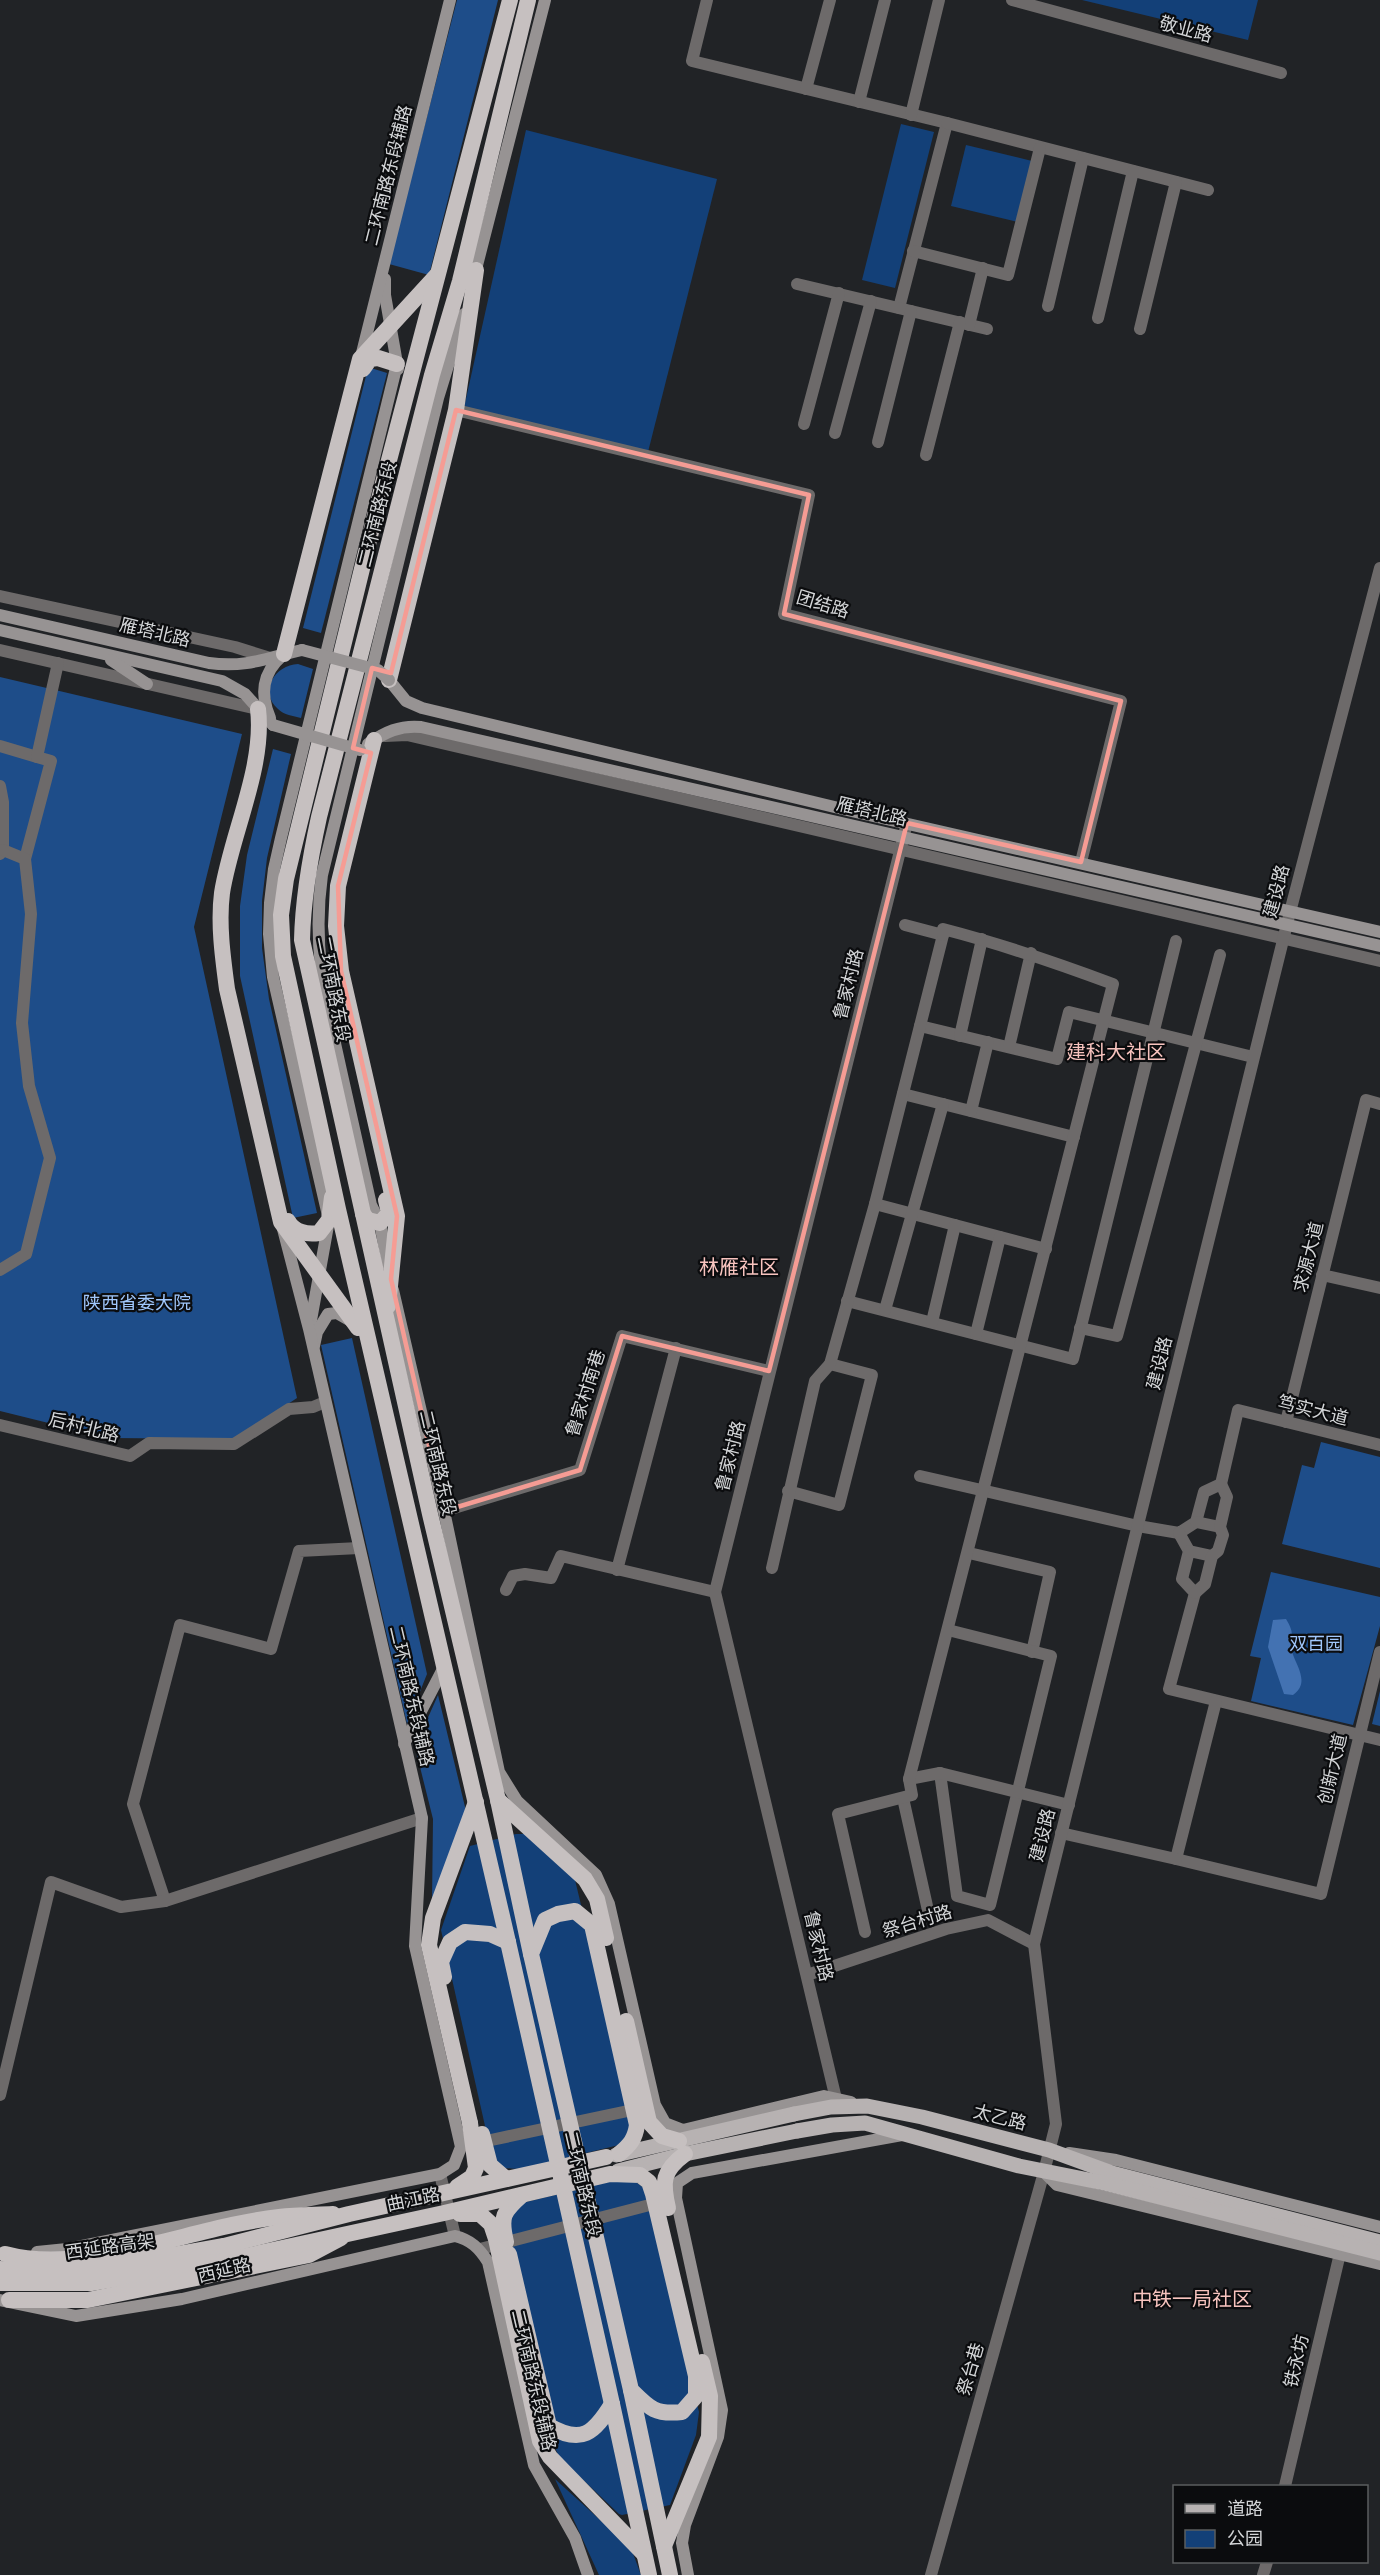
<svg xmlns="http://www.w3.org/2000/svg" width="1380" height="2575" font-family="'Public Sans','Noto Sans SC',sans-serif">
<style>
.green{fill:#134078}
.forest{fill:#1e4d89}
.water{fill:#4372b2}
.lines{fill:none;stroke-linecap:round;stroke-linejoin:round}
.minor{stroke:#6d6a6a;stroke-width:12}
.tertiary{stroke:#6d6a6a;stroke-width:12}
.secondary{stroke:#979393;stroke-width:12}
.primary{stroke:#b7b2b2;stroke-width:15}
.trunk{stroke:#c6c0c0;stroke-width:16}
.secondary-bridge{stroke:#979393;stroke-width:12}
.primary-bridge{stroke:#b7b2b2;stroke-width:15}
.trunk-bridge{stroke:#c6c0c0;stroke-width:16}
.marked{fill:none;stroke:#f59c94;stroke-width:4.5;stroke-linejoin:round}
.labels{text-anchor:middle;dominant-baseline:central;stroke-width:4.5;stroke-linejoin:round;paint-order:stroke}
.street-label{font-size:18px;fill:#d4d6d8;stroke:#0b0c0e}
.park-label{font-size:18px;fill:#a1c8fd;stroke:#0b0c0e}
.neighbourhood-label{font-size:20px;fill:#f7c3be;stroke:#0b0c0e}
</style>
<rect width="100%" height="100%" fill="#212326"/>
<g class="green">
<path d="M1082 0H1258L1248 40Z"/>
<path d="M901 124 934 132 895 288 862 280Z"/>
<path d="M526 130 717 179 647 456 463 412Z"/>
<path d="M966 145 1032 161 1018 222 951 206Z"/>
<path d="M516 1834H527L575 1880 634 2124 623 2144 520 2169 504 2168 492 2157 441 1930 470 1846Z"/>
<path d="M625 2178 632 2179 644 2188 699 2412 696 2435 670 2505 622 2515 619 2514 559 2457 554 2445 505 2218 518 2204Z"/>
<path d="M555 2479 631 2548 641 2575H599Z"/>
</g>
<g class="forest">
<path d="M457 0H498L429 275 389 264Z"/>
<path d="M371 368 387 373 321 633 303 628 367 372Z"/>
<path d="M298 664 313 669 301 718C293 716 284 715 278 709 258 691 275 665 298 664Z"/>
<path d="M0 677 242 734 194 927 297 1398 235 1439 109 1438 0 1411Z"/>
<path d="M273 749 291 754 267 858 262 901V948L269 999 317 1213 293 1218 240 976V906L247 855Z"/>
<path d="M352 1338 427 1674 407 1724 321 1345Z"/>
<path d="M1321 1442 1380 1457V1568L1282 1544 1302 1465 1314 1468Z"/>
<path d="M1271 1572 1380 1597V1626L1353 1725 1251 1701 1261 1658 1250 1656Z"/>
<path d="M1380 1691V1726L1372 1724Z"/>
<path d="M438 1695 466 1811 432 1902 433 1819 415 1747Z"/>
</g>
<path class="water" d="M1286 1619C1298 1638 1287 1638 1292 1652 1297 1667 1310 1683 1293 1695L1284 1694 1268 1647 1273 1620Z"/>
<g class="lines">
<g class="minor">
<path d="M707 0 692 61 947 123 899 308"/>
<path d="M1012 0 1281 73"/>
<path d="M806 89 830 0"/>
<path d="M859 102 885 0"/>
<path d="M911 115 939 0"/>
<path d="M947 123 1208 190"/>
<path d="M913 251 1008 275 1040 148"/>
<path d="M797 284 987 329"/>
<path d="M1048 306 1083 158"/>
<path d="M1098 318 1133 171"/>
<path d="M969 325 983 268"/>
<path d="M1140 329 1176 182"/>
<path d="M456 410 809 495 784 614 1121 701 1081 862"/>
<path d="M804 424 839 293"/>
<path d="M835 433 871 301"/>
<path d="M878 442 911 311"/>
<path d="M926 455 960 322"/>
<path d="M0 596 235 647 270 658"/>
<path d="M0 650 258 709"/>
<path d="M385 736 407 735 1380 961"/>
<path d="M0 746 37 757"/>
<path d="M0 786 3 802V850L0 854"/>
<path d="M25 859 51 761 37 757 58 663"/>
<path d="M920 1026 1057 1059 1069 1012 1253 1057"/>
<path d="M960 1036 982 939"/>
<path d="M1009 1047 1031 953"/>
<path d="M903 1094 1074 1137"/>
<path d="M971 1111 988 1042"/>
<path d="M875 1204 1046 1249"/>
<path d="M0 1270 26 1254 50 1158 29 1086 22 1023 31 914 25 859 3 850"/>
<path d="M1322 1275 1380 1288"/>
<path d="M847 1301 1073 1359 1176 941"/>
<path d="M885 1310 943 1104"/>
<path d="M932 1322 955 1225"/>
<path d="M1080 1328 1117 1336 1220 955"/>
<path d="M976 1334 1000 1237"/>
<path d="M1286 1422 1366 1100 1380 1104"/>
<path d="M920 1476 1138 1526 1179 1533 1196 1522 1204 1492 1221 1484 1238 1410 1380 1445"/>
<path d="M788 1491 839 1505 872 1375 830 1364"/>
<path d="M444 1511 580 1470 622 1336 769 1371"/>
<path d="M1196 1522 1220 1527"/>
<path d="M1179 1533 1189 1551 1182 1579 1195 1593 1169 1689 1380 1740"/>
<path d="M1189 1551 1212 1556"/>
<path d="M969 1553 1050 1572 1032 1652"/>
<path d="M772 1568 815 1381 830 1364 875 1204 943 935 905 925"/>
<path d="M617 1570 676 1348"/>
<path d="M506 1590 513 1576 525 1574 551 1578 561 1556 715 1592"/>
<path d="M1195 1593 1205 1584 1212 1556 1218 1551 1223 1535 1220 1527 1227 1497 1221 1484"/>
<path d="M1216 1701 1176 1859 1321 1894 1380 1652"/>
<path d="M940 1773 957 1896 990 1905 1051 1656 948 1630"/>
<path d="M909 1779 940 1773 1069 1805"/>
<path d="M903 1798 929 1915"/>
<path d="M1061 1833 1176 1859"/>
<path d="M165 1901 133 1804 180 1625 271 1649 299 1551 359 1548"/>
<path d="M865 1932 838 1814 912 1795 909 1779 1113 984C1057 963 1001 944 943 929V935"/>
<path d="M807 1975 946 1929 988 1920 1034 1944"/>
<path d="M0 2095 51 1882 121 1907 165 1901 422 1818"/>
<path d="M477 2143 642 2108"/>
<path d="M440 2174 455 2236"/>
<path d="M480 2249 661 2202"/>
<path d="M1285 2486 1342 2245"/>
<path d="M931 2575 1044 2172"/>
<path d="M1263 2575 1267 2562"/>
</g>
<g class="tertiary">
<path d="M0 1425 130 1456 149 1443 234 1444 289 1409 313 1407 325 1402"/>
<path d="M836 2099 715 1592 906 827"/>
<path d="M1044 2172 1056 2124 1034 1944 1290 912 1380 568"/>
</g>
<g class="secondary">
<path d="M474 277 545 0"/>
<path d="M385 279V295L398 369"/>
<path d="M361 357 450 0"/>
<path d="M0 615 209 663C246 668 267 658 302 650"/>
<path d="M0 630 222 681 245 694 273 725"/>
<path d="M111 660 147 684"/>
<path d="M389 680 406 701 422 708 847 810 1380 932"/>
<path d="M270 718C260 695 262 673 282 656"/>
<path d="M368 744C385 732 400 725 421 727L1380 946"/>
<path d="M388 1266 380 1223 371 1205C361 1159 350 1112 340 1066 325 998 312 946 322 875L438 398 464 314"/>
<path d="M393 1290 444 1511 499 1772 517 1801 596 1875 609 1904 655 2105 665 2123 683 2130 824 2096 851 2102"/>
<path d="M310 1326 329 1220 273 977 269 934 270 903 274 869 281 838 397 364"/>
<path d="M314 1346 317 1332 328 1314 337 1313 351 1321"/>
<path d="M404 1744 445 1665"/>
<path d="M1069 2153 1116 2160 1380 2227"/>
<path d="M1044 2172 1057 2185 1380 2264"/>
<path d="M37 2252 67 2249 440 2174 454 2165 461 2147 415 1946 422 1818 309 1329 283 1229"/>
<path d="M0 2300 76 2316 182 2299 455 2236C471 2240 479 2248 488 2262L534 2465 575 2538 588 2575"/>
<path d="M688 2575 682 2543 685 2525 718 2437 722 2410 676 2198 677 2183 692 2173 902 2135"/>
</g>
<g class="primary">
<path d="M794 2114 831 2107 867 2106 922 2117 1049 2150 1112 2173 1380 2242"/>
<path d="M797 2131 832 2125 865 2123 1019 2166 1104 2183 1380 2253"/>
</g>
<g class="trunk">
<path d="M528 0 460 281 432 375 319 817C310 858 303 897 302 940L430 1514 498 1800 531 1954"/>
<path d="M363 369 370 359 378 358 397 364"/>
<path d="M284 654 360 359 437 275"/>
<path d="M389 680 456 410 476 270"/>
<path d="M258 709C265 767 231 835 222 893 218 924 223 959 227 989L281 1222 358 1328"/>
<path d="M374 740 338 886 336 926 341 971 397 1216 388 1306"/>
<path d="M363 1214 368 1220 380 1223 389 1213 386 1200"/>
<path d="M288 1221C294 1232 307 1235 319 1233L329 1220 332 1197"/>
<path d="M508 1942 338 1209 283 956 281 915 286 879 383 483 510 0"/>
<path d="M444 1977 441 1962 450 1942 465 1932 490 1934 508 1942"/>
<path d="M470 2123 429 1945 433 1918 476 1802"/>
<path d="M5 2254C87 2276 194 2226 279 2217 297 2215 315 2215 333 2214"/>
<path d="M509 2254 549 2426C582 2445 594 2433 612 2404"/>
<path d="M0 2269 50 2273 84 2271 224 2246"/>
<path d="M0 2283H91L223 2261"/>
<path d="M9 2300H88L309 2255 341 2238"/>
<path d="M631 2390 670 2575"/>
<path d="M612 2404 649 2575"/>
</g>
<g class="secondary-bridge">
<path d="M302 650 378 670 389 680"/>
<path d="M273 725 360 750"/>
</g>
<g class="primary-bridge">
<path d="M616 2155 794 2114"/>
<path d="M618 2171 685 2154 797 2131"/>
</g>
<g class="trunk-bridge">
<path d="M498 1800 585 1879 597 1899 606 1938"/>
<path d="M508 1942 612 2404"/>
<path d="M626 2021 649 2122 662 2136 679 2141"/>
<path d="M482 2134 490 2165 506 2179"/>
<path d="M457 2187 472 2177 476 2168 470 2123"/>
<path d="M668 2208C662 2182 662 2171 685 2154"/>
<path d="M460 2214H480L491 2224 496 2239 540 2441 550 2457 644 2554"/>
<path d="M506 2242C500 2216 503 2212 522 2195"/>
<path d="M224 2246 349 2214 606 2157"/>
<path d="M223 2261 444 2213 610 2174 640 2175 649 2182 653 2194 696 2376V2396L682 2412C655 2415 649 2408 631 2390L531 1954 545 1920 558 1914 575 1911 592 1925 637 2125C635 2139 630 2145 619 2154"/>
<path d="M664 2546 709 2437 710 2396 702 2362"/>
</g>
</g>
<path class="marked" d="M456 410 809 495 784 614 1121 701 1081 862 907 823 769 1371 622 1336 580 1470 444 1511 391 1279 397 1216 341 971 338 886 371 753 353 748 372 668 391 673Z"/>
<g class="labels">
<g class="street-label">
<text transform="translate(1186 29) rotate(15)">敬业路</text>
<text transform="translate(388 175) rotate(-76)">二环南路东段辅路</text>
<text transform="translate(377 514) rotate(-76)">二环南路东段</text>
<text transform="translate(823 604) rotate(17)">团结路</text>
<text transform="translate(155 632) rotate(13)">雁塔北路</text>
<text transform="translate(872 811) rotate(13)">雁塔北路</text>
<text transform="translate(1276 891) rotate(-75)">建设路</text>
<text transform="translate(848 984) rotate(-76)">鲁家村路</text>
<text transform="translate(334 989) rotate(79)">二环南路东段</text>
<text transform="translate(1308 1257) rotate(-76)">求源大道</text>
<text transform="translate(1159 1363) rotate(-76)">建设路</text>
<text transform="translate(585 1393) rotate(-72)">鲁家村南巷</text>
<text transform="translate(1313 1410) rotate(14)">笃实大道</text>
<text transform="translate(84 1427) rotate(14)">后村北路</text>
<text transform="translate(730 1456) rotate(-76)">鲁家村路</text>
<text transform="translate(438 1463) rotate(77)">二环南路东段</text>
<text transform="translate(412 1696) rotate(77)">二环南路东段辅路</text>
<text transform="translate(1332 1769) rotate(-77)">创新大道</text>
<text transform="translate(1042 1835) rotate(-76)">建设路</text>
<text transform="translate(917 1921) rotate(-17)">祭台村路</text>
<text transform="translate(819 1946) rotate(77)">鲁家村路</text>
<text transform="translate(1000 2117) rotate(14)">太乙路</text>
<text transform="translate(583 2184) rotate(77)">二环南路东段</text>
<text transform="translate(413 2199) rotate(-12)">曲江路</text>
<text transform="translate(110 2246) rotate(-8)">西延路高架</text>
<text transform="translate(224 2270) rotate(-13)">西延路</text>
<text transform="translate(1296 2361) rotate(-77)">铁永坊</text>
<text transform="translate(970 2369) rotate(-74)">祭台巷</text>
<text transform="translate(534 2380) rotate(77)">二环南路东段辅路</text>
</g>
<g class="park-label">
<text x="137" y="1302">陕西省委大院</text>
<text x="1316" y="1643">双百园</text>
</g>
<g class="neighbourhood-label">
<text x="1116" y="1052">建科大社区</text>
<text x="739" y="1267">林雁社区</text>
<text x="1192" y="2299">中铁一局社区</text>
</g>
</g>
<rect x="1173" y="2485" width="195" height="78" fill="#0b0c0e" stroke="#5b5d5f" stroke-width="1.5"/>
<rect x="1185" y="2504" width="30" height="9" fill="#b7b2b2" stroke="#5b5d5f" stroke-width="1.5"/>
<text x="1227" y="2515" font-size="18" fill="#d4d6d8">道路</text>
<rect x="1185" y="2530" width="30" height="18" fill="#134078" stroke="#5b5d5f" stroke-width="1.5"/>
<text x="1227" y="2545" font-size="18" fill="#d4d6d8">公园</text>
</svg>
